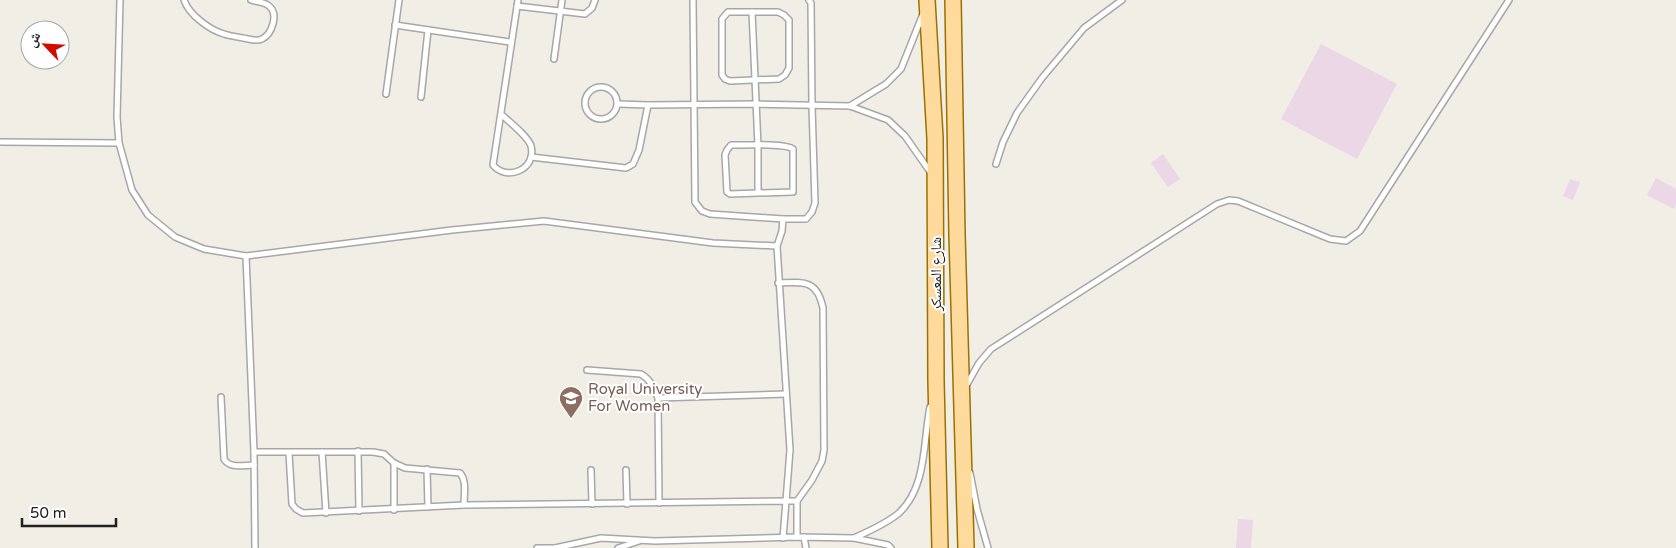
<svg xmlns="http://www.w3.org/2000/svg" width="1676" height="548" font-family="'Varela Round','Noto Naskh Arabic',sans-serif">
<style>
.industrial{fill:#ebd7e6}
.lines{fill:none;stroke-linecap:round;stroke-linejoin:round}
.service-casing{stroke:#a7a7a7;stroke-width:8}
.primary-casing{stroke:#9c7100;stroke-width:18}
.service{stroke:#fff;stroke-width:5}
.primary{stroke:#ffda9d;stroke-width:15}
.labels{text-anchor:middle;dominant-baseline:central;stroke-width:4;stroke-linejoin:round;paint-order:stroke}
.street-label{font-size:15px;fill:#202020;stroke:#fff}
.education-label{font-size:15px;fill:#785e54;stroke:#fff;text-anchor:start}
</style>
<rect width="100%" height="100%" fill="#f1eee5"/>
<g class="industrial">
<path d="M1321 44 1397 84 1357 159 1281 119Z"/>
<path d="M1163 154 1180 179 1168 187 1151 163Z"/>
<path d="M1656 178 1676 189V204L1674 209 1647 195Z"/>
<path d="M1570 179 1580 182 1573 200 1563 196Z"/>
<path d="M1238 519 1253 520 1251 548H1236Z"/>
</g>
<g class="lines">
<g class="service-casing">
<g id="service">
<path d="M120 0 117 117 119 143 132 190 148 215 175 237 204 249 246 256 452 230 544 221 713 243 777 246 782 231 783 219"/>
<path d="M184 0C189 15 210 30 224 34 230 36 237 37 243 38 249 39 256 42 262 39 272 34 279 14 269 6 265 2 257 2 251 0"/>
<path d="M693 0 695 202 702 211 710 214 783 219H806L812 212 815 203 812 106 811 3 809 0"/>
<path d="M517 6 585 14 592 8 595 0"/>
<path d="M728 12H778L784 15 789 20V68L785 75 779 79 730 81 725 79 722 75V19Z"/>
<path d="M752 12 758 146V193L730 194 727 192 725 155 727 150 731 145C744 145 785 143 793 149V192L758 193"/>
<path d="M395 25 510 42"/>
<path d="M554 59 562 0"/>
<circle cx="601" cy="103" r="16"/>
<path d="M386 94 399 0"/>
<path d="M421 97 428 30"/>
<path d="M618 104 648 105 755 104 850 106 888 120 905 136 931 173"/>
<path d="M850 106 886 84 901 69 923 14"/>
<path d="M501 114C509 122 528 136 531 146 537 169 507 182 493 165L518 0"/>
<path d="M0 142 119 143"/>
<path d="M531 157 626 168 633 164 639 150 648 105"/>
<path d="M996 164 1003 142 1017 113 1042 78 1084 28 1122 0"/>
<path d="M777 246 790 450 786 501H797"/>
<path d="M246 256 254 452 255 548"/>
<path d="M778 283C803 282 817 279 823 308L824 450 822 461 812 480 797 501V537"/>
<path d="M587 370 641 374C651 380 654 388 658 398L786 394"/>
<path d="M966 386 979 363 991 349 1217 204 1229 200 1238 201 1330 239 1346 241 1360 231 1509 0"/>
<path d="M221 397 224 459C230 469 243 465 254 465"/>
<path d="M658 398 659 503"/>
<path d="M358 451 359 511"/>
<path d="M254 452H373L384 454 394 463 405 468 460 473C467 481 464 494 464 505L303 513 296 509 292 504 289 453"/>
<path d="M322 452 326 513"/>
<path d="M394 463V510"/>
<path d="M427 469 428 507"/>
<path d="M591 470 592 504"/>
<path d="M626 470 627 504"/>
<path d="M970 473 977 509 988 548"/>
<path d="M464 505 786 501 783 538"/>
<path d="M804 537 806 548"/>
<path d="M854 538C869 531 886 524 899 513 927 487 923 442 930 407"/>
<path d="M537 548H556"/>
<path d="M555 548 601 538 655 541 797 537 854 538 888 545 891 548"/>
<path d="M618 548 639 541"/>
</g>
</g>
<g class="primary-casing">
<g id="primary">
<path d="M927 0 935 138 936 381 940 548"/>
<path d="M953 0 957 234 966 548"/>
</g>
</g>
<use href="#service" class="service"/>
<use href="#primary" class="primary"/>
</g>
<defs>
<g id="university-pin" transform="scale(1.25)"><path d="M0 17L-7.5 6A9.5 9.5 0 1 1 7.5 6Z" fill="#8d6e63" stroke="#fff"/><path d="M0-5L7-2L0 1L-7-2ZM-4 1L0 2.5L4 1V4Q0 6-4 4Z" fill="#fff"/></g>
</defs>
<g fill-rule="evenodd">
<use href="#university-pin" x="571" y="398"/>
</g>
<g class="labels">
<g class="street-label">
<text transform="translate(936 274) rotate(-90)">شارع المعسكر</text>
</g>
<g class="education-label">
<text x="588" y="389">Royal University<tspan x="588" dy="17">For Women</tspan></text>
</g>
</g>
<g transform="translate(45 45) rotate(295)"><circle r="24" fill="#ffffff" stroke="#a6a6a6"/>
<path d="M0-4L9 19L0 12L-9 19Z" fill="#d00c00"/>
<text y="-8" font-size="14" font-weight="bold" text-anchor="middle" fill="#202020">ش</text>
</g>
<path d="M22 518v8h94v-8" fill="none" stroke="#202020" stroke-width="2.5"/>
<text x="30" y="518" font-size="15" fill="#202020" stroke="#ffffff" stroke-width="4" paint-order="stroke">50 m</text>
</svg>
